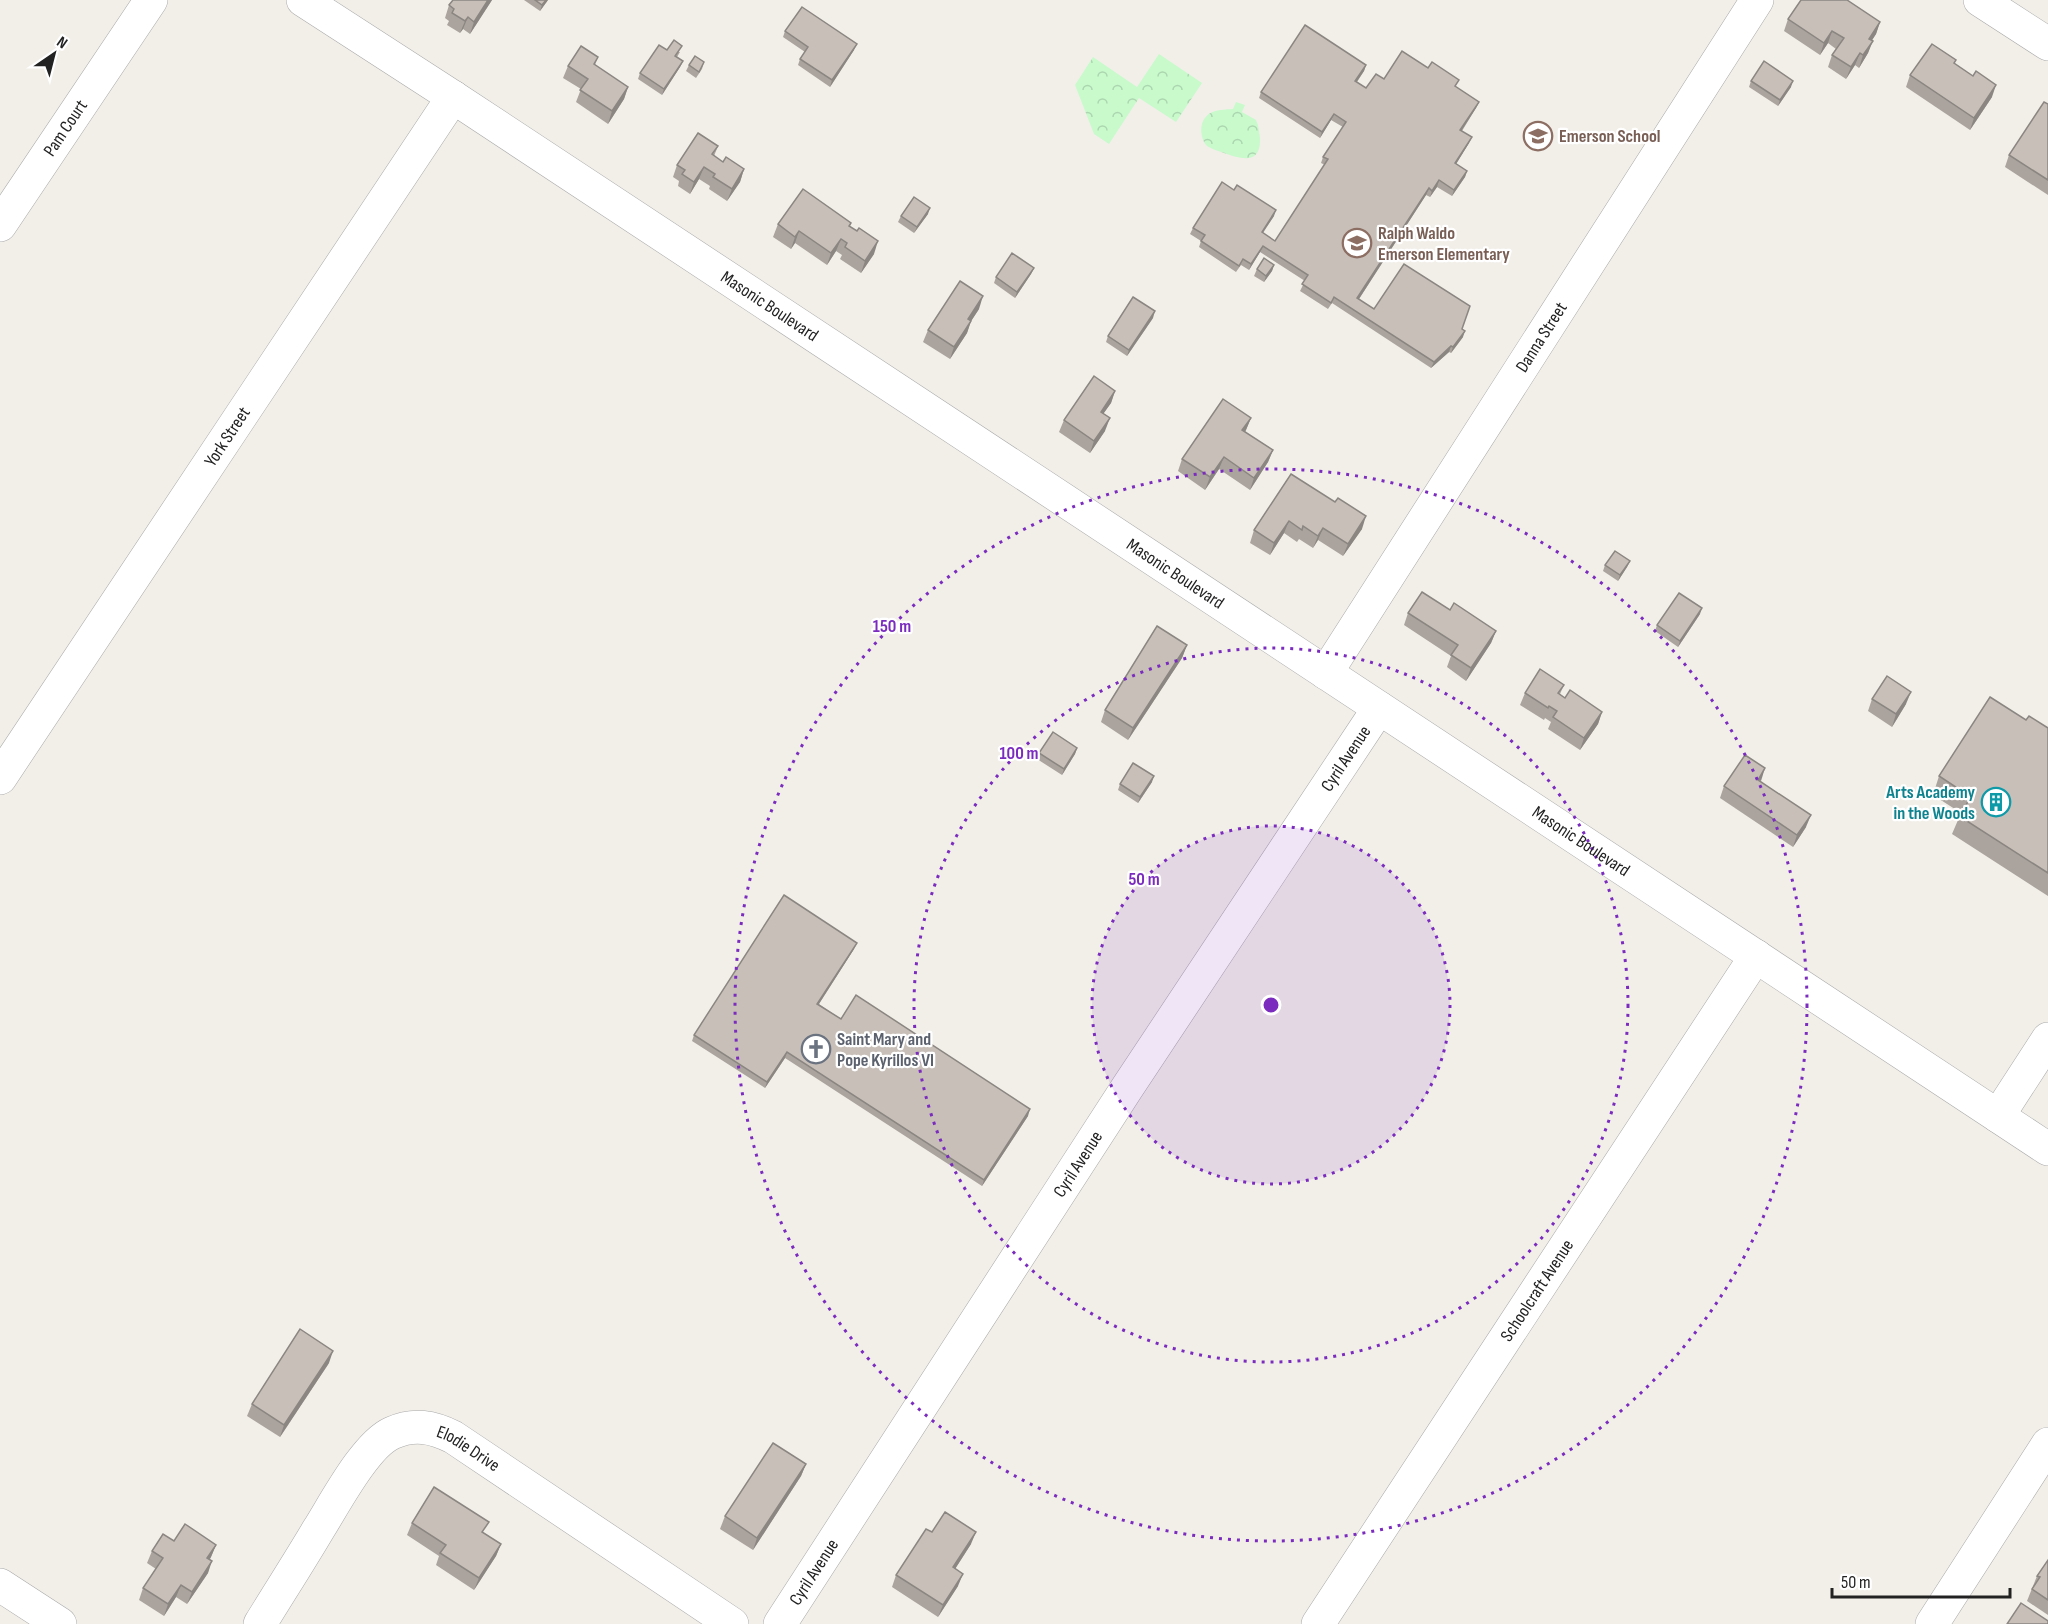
<svg xmlns="http://www.w3.org/2000/svg" width="2048" height="1624" font-family="'Sofia Sans Condensed',sans-serif">
<style>
.park{fill:url(#park-crowns)}
.lines{fill:none;stroke-linecap:round;stroke-linejoin:round}
.minor-casing{stroke:#a9a9a9;stroke-width:34}
.minor{stroke:#fff;stroke-width:33}
.wall{fill:#aba49e}
.shaded-wall{fill:#8b8681}
.building{fill:#c7bfb8;stroke:#8b8681;stroke-width:1.5}
.ring{fill:none;stroke:#7b2cbf;stroke-width:3;stroke-dasharray:3 6}
.labels{text-anchor:middle;dominant-baseline:central;stroke-width:4.5;stroke-linejoin:round;paint-order:stroke}
.street-label{font-size:18px;fill:#222;stroke:#fff}
.education-label{font-size:18px;font-weight:bold;fill:#785e54;stroke:#fff;text-anchor:start}
.culture-label{font-size:18px;font-weight:bold;fill:#0d838f;stroke:#fff;text-anchor:end}
.worship-label{font-size:18px;font-weight:bold;fill:#5b616d;stroke:#fff;text-anchor:start}
.centre{fill:#7b2cbf;stroke:#fff;stroke-width:3}
.ring-label{font-size:18px;text-anchor:middle;font-weight:bold;fill:#7b2cbf;stroke:#fff;stroke-width:4.5;stroke-linejoin:round;paint-order:stroke}
</style>
<defs>
<pattern id="park-crowns" width="20" height="18" patternUnits="userSpaceOnUse" patternTransform="scale(1.5)"><rect width="20" height="18" fill="#c8facc"/><path d="M2 6a3 3 0 1 1 6 0M12 15a3 3 0 1 1 6 0" fill="none" stroke="#acd6af"/></pattern>
</defs>
<rect width="100%" height="100%" fill="#f2efe9"/>
<g class="park">
<path d="M1159 54 1202 83 1176 122 1139 98 1109 144 1094 134 1075 85 1093 57 1137 87Z"/>
<path d="M1236 102 1245 105 1242 112 1256 120C1259 126 1259 132 1260 138 1261 164 1243 160 1224 153 1219 151 1211 149 1207 146 1202 141 1200 131 1202 124 1207 109 1220 110 1233 109Z"/>
</g>
<g class="lines">
<g class="minor-casing">
<g id="minor">
<path id="s1" d="M303 0 453 97 2048 1149"/>
<path d="M1980 0 2048 44"/>
<path id="s2" d="M0 225 151 0"/>
<path id="s3" d="M1326 673 1757 0"/>
<path id="s4" d="M0 778 453 97"/>
<path d="M1998 1116 2048 1039"/>
<path d="M0 1585 60 1624"/>
<path id="s5" d="M260 1624C279 1593 299 1562 318 1530 334 1505 365 1445 392 1433 414 1423 433 1427 453 1437L732 1624"/>
<path id="s6" d="M780 1624 1127 1088 1379 708"/>
<path id="s7" d="M1318 1624 1756 956"/>
<path d="M1932 1624 2048 1444"/>
</g>
</g>
<use href="#minor" class="minor"/>
</g>
<g class="wall">
<path d="M492 0 470 34 463 29 460 33 447 25 449 21 445 18 449 5Z"/>
<path d="M524 0H548L540 11Z"/>
<path d="M1788 19 1880 22 1876 34 1872 40 1868 53 1859 68 1855 65 1846 79 1828 67 1832 55 1836 49 1828 43 1820 55 1784 31Z"/>
<path d="M785 31 854 50 830 87 798 65 800 59 805 52 783 37Z"/>
<path d="M667 50 680 52 677 57 683 61 680 67 662 95 638 79 640 73Z"/>
<path d="M598 57 595 65 628 87 624 99 608 124 576 102 581 89 563 78 568 66Z"/>
<path d="M704 62 702 69 696 78 686 71 689 65Z"/>
<path d="M1955 64 1973 76 1992 97 1970 130 1906 87 1910 75Z"/>
<path d="M1366 65 1364 71 1357 82 1366 88 1384 79 1456 87 1479 102 1476 108 1462 131 1469 143 1456 164 1467 171 1465 177 1452 196 1437 187 1430 197 1426 195 1359 299 1374 309 1462 329 1463 337 1451 353 1449 352 1431 368 1332 303 1328 309 1300 291 1305 281 1260 252 1249 270 1241 265 1236 272 1199 247 1201 241 1190 234 1193 228 1274 216 1263 233 1275 241 1325 165 1321 163 1323 157 1343 127 1331 120 1320 138 1259 98 1261 92Z"/>
<path d="M1751 81 1791 87 1778 106 1749 87Z"/>
<path d="M2048 104V195L2005 167 2009 155Z"/>
<path d="M718 146 714 156 723 162 744 169 740 182 727 201 709 189 710 186 699 179 690 194 678 186 679 181 673 177 677 165Z"/>
<path d="M928 214 914 233 898 222 901 216Z"/>
<path d="M851 223 850 226 874 254 861 273 840 259 842 255 836 251 827 265 795 243 791 249 773 237 778 224Z"/>
<path d="M1274 265 1272 271 1264 282 1254 276 1257 269Z"/>
<path d="M1034 268 1031 274 1015 298 994 283 996 277Z"/>
<path d="M979 309 971 321 967 333 950 359 923 342 928 330Z"/>
<path d="M1153 318 1127 356 1106 342 1108 336Z"/>
<path d="M1115 391 1111 403 1103 414 1105 431 1090 453 1059 432 1064 420Z"/>
<path d="M1251 418 1245 432 1273 450 1268 462 1250 490 1219 469 1205 490 1178 471 1182 459Z"/>
<path d="M1291 474 1362 529 1343 556 1318 540 1313 548 1299 539 1297 542 1284 533 1270 555 1250 543 1254 530Z"/>
<path d="M1630 561 1627 567 1618 581 1603 571 1605 565Z"/>
<path d="M1450 610 1496 631 1491 643 1466 681 1447 667 1451 656 1404 625 1408 613Z"/>
<path d="M1700 614 1678 647 1655 631 1657 625Z"/>
<path d="M1187 645 1182 658 1128 740 1101 722 1105 710Z"/>
<path d="M1564 685 1560 694 1565 698 1602 712 1598 724 1580 750 1548 729 1551 722 1545 718 1544 720 1520 705 1525 693Z"/>
<path d="M1872 699 1906 704 1892 727 1868 711Z"/>
<path d="M2026 720 2048 728V896L1952 834 1961 813 1933 795 1939 776Z"/>
<path d="M1077 748 1075 754 1062 775 1037 759 1039 753Z"/>
<path d="M1760 781 1806 827 1793 847 1720 798 1724 786Z"/>
<path d="M1152 782 1138 803 1118 790 1120 784Z"/>
<path d="M854 949 819 1004 841 1019 1028 1116 982 1186 785 1058 765 1088 692 1041 694 1035Z"/>
<path d="M329 1363 280 1437 247 1416 252 1404Z"/>
<path d="M806 1464 801 1476 753 1550 720 1529 725 1516Z"/>
<path d="M412 1523 484 1533 501 1544 496 1556 474 1590 436 1565 439 1556 407 1535Z"/>
<path d="M932 1532 971 1544 955 1569 958 1586 938 1617 892 1587 896 1575Z"/>
<path d="M174 1541 216 1545 210 1559 208 1573 187 1604 176 1597 164 1616 139 1600 143 1588 156 1569 147 1563 152 1551Z"/>
<path d="M2048 1560V1615L2027 1601 2037 1576Z"/>
</g>
<g class="shaded-wall">
<path d="M488 0H492L470 34 474 22Z"/>
<path d="M546 0H548L540 11 542 5Z"/>
<path d="M468 17 463 29 460 33 465 21Z"/>
<path d="M1880 22 1876 34 1865 51 1869 39Z"/>
<path d="M1832 31 1828 43 1820 55 1824 43Z"/>
<path d="M1873 41 1868 53 1859 68 1863 55Z"/>
<path d="M857 44 854 50 830 87 832 80Z"/>
<path d="M1860 53 1855 65 1846 79 1851 67Z"/>
<path d="M683 61 680 67 662 95 664 89Z"/>
<path d="M1366 65 1364 71 1353 87 1355 81Z"/>
<path d="M1793 81 1791 87 1778 106 1780 100Z"/>
<path d="M1996 85 1992 97 1970 130 1974 118Z"/>
<path d="M628 87 624 99 608 124 612 111Z"/>
<path d="M1479 102 1476 108 1458 136 1460 130Z"/>
<path d="M1334 114 1331 120 1320 138 1322 132Z"/>
<path d="M1472 137 1469 143 1453 169 1455 163Z"/>
<path d="M704 167 699 179 690 194 694 182Z"/>
<path d="M744 169 740 182 727 201 732 189Z"/>
<path d="M1467 171 1465 177 1452 196 1454 190Z"/>
<path d="M1439 180 1437 187 1430 197 1432 191Z"/>
<path d="M1429 188 1426 195 1355 305 1357 298Z"/>
<path d="M930 208 928 214 914 233 917 227Z"/>
<path d="M1276 210 1274 216 1259 238 1262 232Z"/>
<path d="M799 231 795 243 791 249 795 237Z"/>
<path d="M841 239 836 251 827 265 831 253Z"/>
<path d="M878 241 874 254 861 273 865 261Z"/>
<path d="M1263 246 1260 252 1249 270 1251 264Z"/>
<path d="M1274 265 1272 271 1264 282 1266 276Z"/>
<path d="M1034 268 1031 274 1015 298 1017 292Z"/>
<path d="M983 296 979 309 964 332 968 319Z"/>
<path d="M1155 311 1153 318 1127 356 1129 350Z"/>
<path d="M971 321 967 333 950 359 954 347Z"/>
<path d="M1465 331 1463 337 1451 353 1453 347Z"/>
<path d="M1451 346 1449 352 1431 368 1434 362Z"/>
<path d="M1115 391 1111 403 1096 424 1101 412Z"/>
<path d="M1110 418 1105 431 1090 453 1094 441Z"/>
<path d="M1251 418 1246 430 1238 442 1242 430Z"/>
<path d="M1273 450 1268 462 1250 490 1254 478Z"/>
<path d="M1224 457 1219 469 1205 490 1210 477Z"/>
<path d="M1366 516 1362 529 1343 556 1348 544Z"/>
<path d="M1289 521 1284 533 1270 555 1274 543Z"/>
<path d="M1323 528 1318 540 1313 548 1318 536Z"/>
<path d="M1630 561 1627 567 1618 581 1620 575Z"/>
<path d="M1702 608 1700 614 1678 647 1680 641Z"/>
<path d="M1496 631 1491 643 1466 681 1471 668Z"/>
<path d="M1187 645 1182 658 1128 740 1133 728Z"/>
<path d="M1911 692 1906 704 1892 727 1896 714Z"/>
<path d="M1602 712 1598 724 1580 750 1584 738Z"/>
<path d="M1077 748 1075 754 1062 775 1064 769Z"/>
<path d="M1765 768 1761 781 1758 780Z"/>
<path d="M1154 776 1152 782 1138 803 1140 797Z"/>
<path d="M1811 815 1806 827 1793 847 1797 835Z"/>
<path d="M857 943 854 949 815 1010 817 1004Z"/>
<path d="M787 1052 785 1058 765 1088 767 1082Z"/>
<path d="M1030 1109 1028 1116 982 1186 984 1180Z"/>
<path d="M333 1351 329 1363 280 1437 284 1425Z"/>
<path d="M806 1464 801 1476 753 1550 757 1538Z"/>
<path d="M976 1532 971 1544 948 1580 953 1567Z"/>
<path d="M501 1544 496 1556 474 1590 479 1578Z"/>
<path d="M216 1545 211 1557 203 1570 207 1558Z"/>
<path d="M212 1561 208 1573 187 1604 192 1592Z"/>
<path d="M963 1574 958 1586 938 1617 943 1605Z"/>
<path d="M181 1585 176 1597 164 1616 168 1604Z"/>
</g>
<g class="building">
<path d="M453 0H488L474 22 468 17 465 21 452 13 454 9 449 5Z"/>
<path d="M535 0H546L542 5Z"/>
<path d="M1801 0H1847L1880 22 1869 39 1873 41 1863 55 1860 53 1851 67 1832 55 1844 38 1832 31 1824 43 1788 19Z"/>
<path d="M802 7 857 44 832 80 800 59 808 47 785 31Z"/>
<path d="M1305 25 1366 65 1355 81 1366 88 1376 74 1384 79 1402 51 1428 68 1432 62 1459 80 1455 86 1479 102 1460 130 1472 137 1455 163 1467 171 1454 190 1439 180 1432 191 1429 188 1357 298 1374 309 1404 264 1470 306 1462 329 1465 331 1453 347 1451 346 1434 362 1334 297 1331 303 1302 284 1308 275 1263 246 1251 264 1243 259 1239 266 1201 241 1205 235 1193 228 1222 182 1234 190 1237 185 1276 210 1262 232 1275 241 1328 159 1323 157 1346 122 1334 114 1322 132 1261 92Z"/>
<path d="M674 40 682 46 675 56 683 61 664 89 640 73 659 45 667 50Z"/>
<path d="M1932 44 1956 60 1954 63 1973 76 1976 71 1996 85 1974 118 1910 75Z"/>
<path d="M581 46 598 57 594 64 628 87 612 111 580 90 588 79 568 66Z"/>
<path d="M695 56 704 62 699 72 689 65Z"/>
<path d="M1764 61 1793 81 1780 100 1751 81Z"/>
<path d="M2044 102 2048 104V180L2009 155Z"/>
<path d="M698 133 718 146 712 154 723 162 726 157 744 169 732 189 713 177 715 174 704 167 694 182 682 174 685 170 677 165Z"/>
<path d="M803 189 851 223 849 226 857 231 859 228 878 241 865 261 845 247 847 243 841 239 831 253 799 231 795 237 778 224Z"/>
<path d="M914 197 930 208 917 227 901 216Z"/>
<path d="M1012 253 1034 268 1017 292 996 277Z"/>
<path d="M1264 258 1274 265 1266 276 1257 269Z"/>
<path d="M960 281 983 296 968 319 971 321 954 347 928 330Z"/>
<path d="M1133 297 1155 311 1129 350 1108 336Z"/>
<path d="M1094 376 1115 391 1101 412 1110 418 1094 441 1064 420Z"/>
<path d="M1223 399 1251 418 1242 430 1273 450 1254 478 1224 457 1210 477 1182 459Z"/>
<path d="M1291 474 1335 502 1338 498 1366 516 1348 544 1323 528 1318 536 1303 526 1302 530 1289 521 1274 543 1254 530Z"/>
<path d="M1615 551 1630 561 1620 575 1605 565Z"/>
<path d="M1422 592 1450 610 1454 603 1496 631 1471 668 1451 655 1458 645 1408 613Z"/>
<path d="M1679 593 1702 608 1680 641 1657 625Z"/>
<path d="M1157 626 1187 645 1133 728 1105 710Z"/>
<path d="M1540 669 1564 685 1558 693 1565 698 1570 690 1602 712 1584 738 1553 717 1557 711 1549 706 1548 708 1525 693Z"/>
<path d="M1887 676 1911 692 1896 714 1872 699Z"/>
<path d="M1990 697 2026 720 2029 716 2048 728V873L1959 816 1971 797 1939 776Z"/>
<path d="M1053 732 1077 748 1064 769 1039 753Z"/>
<path d="M1745 755 1765 768 1758 780 1811 815 1797 835 1724 786Z"/>
<path d="M1133 763 1154 776 1140 797 1120 784Z"/>
<path d="M784 895 857 943 817 1004 841 1019 856 995 1030 1109 984 1180 787 1052 767 1082 694 1035Z"/>
<path d="M300 1329 333 1351 284 1425 252 1404Z"/>
<path d="M773 1443 806 1464 757 1538 725 1516Z"/>
<path d="M434 1487 489 1522 482 1532 501 1544 479 1578 440 1553 446 1545 412 1523Z"/>
<path d="M945 1512 976 1532 953 1567 963 1574 943 1605 896 1575 926 1529 932 1532Z"/>
<path d="M185 1524 216 1545 207 1558 212 1561 192 1592 181 1585 168 1604 143 1588 163 1558 152 1551 163 1534 174 1541Z"/>
<path d="M2048 1560V1600L2032 1589 2040 1577 2037 1576Z"/>
<path d="M2021 1603 2048 1621V1624H2007Z"/>
</g>
<circle cx="1271" cy="1005" r="179" fill="#7b2cbf" fill-opacity=".12"/>
<g class="ring">
<circle cx="1271" cy="1005" r="179"/>
<circle cx="1271" cy="1005" r="357"/>
<circle cx="1271" cy="1005" r="536"/>
</g>
<defs>
<g id="school-ring" transform="scale(1.5)"><circle r="9.5" fill="#fff" stroke="#8d6e63" stroke-width="1.5"/><path d="M0-5L7-2L0 1L-7-2ZM-4 1L0 2.5L4 1V4Q0 6-4 4Z" fill="#8d6e63"/></g>
<g id="building-ring" transform="scale(1.5)"><circle r="9.5" fill="#fff" stroke="#0f9aa8" stroke-width="1.5"/><path d="M-4-6H4V6H1V3H-1V6H-4ZM-2.5-4.3h1.7v1.8h-1.7ZM.8-4.3h1.7v1.8H.8ZM-2.5-1h1.7V.8h-1.7ZM.8-1h1.7V.8H.8Z" fill="#0f9aa8"/></g>
<g id="church-ring" transform="scale(1.5)"><circle r="9.5" fill="#fff" stroke="#6b7280" stroke-width="1.5"/><path d="M-1.2-6h2.4v3.5h3.3v2.4h-3.3V6h-2.4V-.1h-3.3v-2.4h3.3Z" fill="#6b7280"/></g>
</defs>
<g fill-rule="evenodd">
<use href="#school-ring" x="1538" y="136"/>
<use href="#school-ring" x="1357" y="243"/>
<use href="#building-ring" x="1996" y="802"/>
<use href="#church-ring" x="816" y="1049"/>
</g>
<g class="labels">
<g class="street-label">
<text stroke="none"><textPath href="#s2" startOffset="117">Pam Court</textPath></text>
<text stroke="none"><textPath href="#s1" startOffset="558">Masonic Boulevard</textPath></text>
<text stroke="none"><textPath href="#s3" startOffset="399">Danna Street</textPath></text>
<text stroke="none"><textPath href="#s4" startOffset="410">York Street</textPath></text>
<text stroke="none"><textPath href="#s1" startOffset="1044">Masonic Boulevard</textPath></text>
<text stroke="none"><textPath href="#s6" startOffset="1034">Cyril Avenue</textPath></text>
<text stroke="none"><textPath href="#s1" startOffset="1530">Masonic Boulevard</textPath></text>
<text stroke="none"><textPath href="#s6" startOffset="548">Cyril Avenue</textPath></text>
<text stroke="none"><textPath href="#s7" startOffset="399">Schoolcraft Avenue</textPath></text>
<text stroke="none"><textPath href="#s5" startOffset="316">Elodie Drive</textPath></text>
<text stroke="none"><textPath href="#s6" startOffset="62">Cyril Avenue</textPath></text>
</g>
<g class="education-label">
<text x="1559" y="136">Emerson School</text>
<text x="1378" y="233">Ralph Waldo<tspan x="1378" dy="21">Emerson Elementary</tspan></text>
</g>
<g class="culture-label">
<text x="1975" y="792">Arts Academy<tspan x="1975" dy="21">in the Woods</tspan></text>
</g>
<g class="worship-label">
<text x="837" y="1039">Saint Mary and<tspan x="837" dy="21">Pope Kyrillos VI</tspan></text>
</g>
</g>
<circle cx="1271" cy="1005" r="9" class="centre"/>
<g class="ring-label">
<text x="892" y="632">150 m</text>
<text x="1019" y="759">100 m</text>
<text x="1144" y="885">50 m</text>
</g>
<g transform="translate(54 54) rotate(35)" stroke="#ffffff" stroke-width="4.5" paint-order="stroke">
<path d="M0-4.5L10 22L0 15L-10 22Z" fill="#222222"/>
<text y="-9" font-size="16" font-weight="bold" text-anchor="middle" fill="#222222">N</text>
</g>
<path d="M1832 1588v9h178v-9" fill="none" stroke="#222222" stroke-width="3"/>
<text x="1841" y="1588" font-size="18" fill="#222222" stroke="#ffffff" stroke-width="4.5" paint-order="stroke">50 m</text>
</svg>
